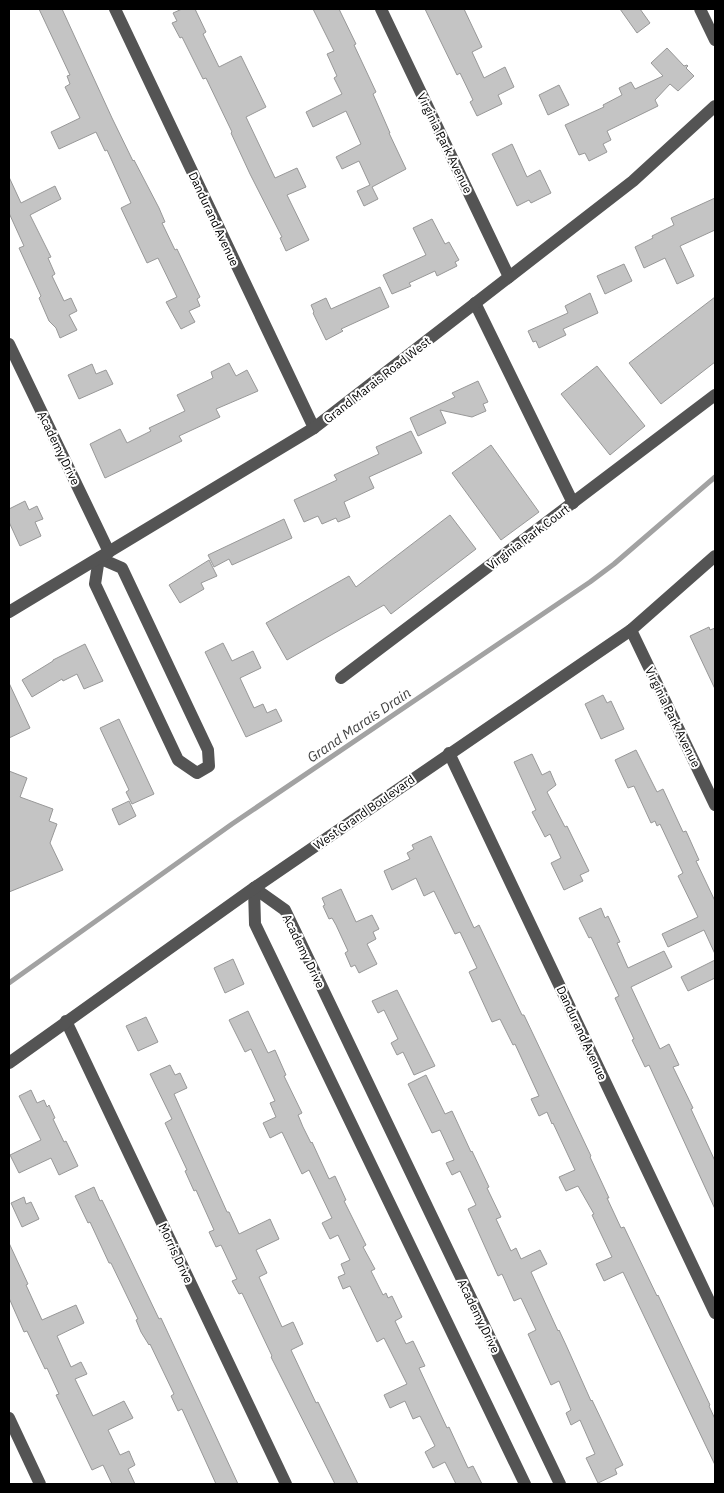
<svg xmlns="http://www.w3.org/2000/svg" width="724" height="1493" font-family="'IBM Plex Sans',sans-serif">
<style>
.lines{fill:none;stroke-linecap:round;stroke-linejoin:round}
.stream{stroke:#a2a2a2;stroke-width:5}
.building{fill:#c4c4c4;stroke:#989898}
.minor{stroke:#545454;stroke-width:12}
.labels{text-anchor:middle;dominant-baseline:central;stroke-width:4;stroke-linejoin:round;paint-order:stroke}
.street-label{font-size:12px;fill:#000;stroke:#fff}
.water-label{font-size:14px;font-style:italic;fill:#434343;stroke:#fff}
</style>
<rect width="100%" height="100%" fill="#fff"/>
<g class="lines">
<path class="stream" d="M9 983 232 824 590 582 614 564 715 477"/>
</g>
<g class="building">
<path d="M39 9H62L112 118 133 161 134 160 159 208 165 222 162 223 175 250 177 249 200 297 197 299 200 306 189 311 195 322 181 329 166 302 177 297 158 258 147 263 121 208 131 203 107 150 105 151 96 132 59 149 51 132 80 118 65 87 70 84 67 76 70 75Z"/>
<path d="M182 9H195L206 32 203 34 219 67 241 56 266 107 246 117 275 178 297 168 306 187 287 195 309 240 286 251 280 238 282 237 250 174 231 133 232 132 206 78 203 79 182 37 180 38 172 23 177 21 173 13Z"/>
<path d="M313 9H339L356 44 354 45 376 92 373 94 390 133H389L406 169 372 187 378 199 364 206 357 191 370 185 359 161 342 169 336 157 361 144 346 111 313 127 306 112 342 94 334 78 337 76 327 54 334 51Z"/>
<path d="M425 9H464L482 47 472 52 484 78 505 67 514 87 498 95 502 104 477 116 470 102 473 100 460 73 457 75Z"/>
<path d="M620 9H640L650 23 637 33Z"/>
<path d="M667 48 684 66 687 65 688 66 686 68 694 76 678 91 670 84 655 100 658 106 607 131 611 140 603 144 607 152 589 161 585 153 579 155 565 125 604 107 603 105 622 95 619 88 631 82 635 89 663 76 651 63Z"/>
<path d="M559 85 569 105 548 115 539 95Z"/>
<path d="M512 144 527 177 540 170 551 193 531 203 529 200 517 206 492 154Z"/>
<path d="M9 177 21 203 55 186 61 199 30 215 51 257 48 258 55 274 52 276 64 301 71 298 77 311 69 315 77 330 60 338 56 328 49 321 39 298 41 296 19 248 24 246 9 213Z"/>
<path d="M715 198V230L680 246 694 276 677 284 665 258 644 268 635 247 653 238 652 236 674 225 671 218Z"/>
<path d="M432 219 445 244 449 242 459 260 455 262 457 266 437 276 435 271 409 283 411 286 392 294 383 275 426 255 413 228Z"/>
<path d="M624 264 632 281 605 294 597 276Z"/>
<path d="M380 287 389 307 341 329 343 331 326 340 313 313 314 312 311 305 326 298 331 309Z"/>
<path d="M590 293 598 313 563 329 566 335 539 348 536 341 533 342 528 331 568 313 565 306Z"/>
<path d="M715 297V362L661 404 629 363Z"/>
<path d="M229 363 236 376 247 370 258 391 216 409 220 417 179 436 182 441 105 478 90 444 120 429 127 443 151 431 149 428 185 411 177 395 213 378 211 372Z"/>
<path d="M92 364 96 374 106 370 113 384 79 399 68 375Z"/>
<path d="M597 366 645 426 610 455 561 394Z"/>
<path d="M478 381 488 402 483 404 486 411 472 417 440 410 446 423 418 436 410 418 455 397 452 393Z"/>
<path d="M411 431 422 453 369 477 374 488 344 502 350 517 338 522 336 518 322 524 318 516 304 522 294 500 337 480 334 475 379 454 376 447Z"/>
<path d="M491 445 539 512 501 540 452 473Z"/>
<path d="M25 501 29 510 37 506 43 519 35 522 41 536 20 546 9 522V509Z"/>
<path d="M450 515 476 549 391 614 384 605 287 660 266 623 349 576 356 587Z"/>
<path d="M284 519 292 538 232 565 229 559 214 567 208 555Z"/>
<path d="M209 560 217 576 201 583 204 589 180 603 169 585Z"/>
<path d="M709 627 710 630 715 628V689L690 636Z"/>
<path d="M223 643 232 661 253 651 261 668 240 678 254 708 263 704 267 713 276 709 282 721 246 737 205 652Z"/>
<path d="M85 644 103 681 84 689 77 674 63 681 62 679 32 697 22 680 53 661V660Z"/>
<path d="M9 683 30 728 9 738Z"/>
<path d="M603 695 607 703 611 701 624 729 601 739 585 704Z"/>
<path d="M119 719 154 794 132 804 126 792 129 790 100 728Z"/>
<path d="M636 750 657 792 663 789 683 832 686 831 699 860 696 861 715 901V954L704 930 668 947 662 934 698 917 678 876 683 873 660 824 657 826 655 821 651 823 634 786 628 788 615 760Z"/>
<path d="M532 754 542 775 550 771 556 785 547 792 565 827 567 826 589 871 580 875 583 881 564 890 551 863 561 858 550 834 545 837 532 812 536 810 514 762Z"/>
<path d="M9 771 27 778 20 797 53 809 49 821 57 824 50 843 63 870 9 892Z"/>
<path d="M129 801 136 816 119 825 112 809Z"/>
<path d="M431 836 474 928 479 925 522 1015H524L591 1156 590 1157 609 1198H607L621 1228 624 1227 657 1296 658 1295 710 1405 709 1406 715 1419V1465L623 1272 604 1281 596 1264 612 1257 592 1215 594 1214 578 1186 566 1191 559 1177 575 1170 553 1123 552 1124 547 1112 539 1116 531 1099 539 1096 515 1044 513 1045 500 1019 492 1022 469 972 477 968 460 932 455 934 434 891 424 896 416 878 392 890 384 871 410 859 407 853 414 849 412 845Z"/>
<path d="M341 889 356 922 372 915 379 929 373 932 376 939 367 944 377 964 359 973 355 965 351 967 345 953 348 951 336 925 332 918 329 919 323 906 325 905 322 898Z"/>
<path d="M601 908 605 918 608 916 620 942 617 943 628 968 664 951 672 967 631 987 660 1049 669 1044 679 1065 673 1067 693 1108 691 1109 715 1161V1209L649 1065 645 1067 632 1040 634 1039 615 998 619 996 591 937 589 938 579 918Z"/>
<path d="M233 959 244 984 225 993 214 968Z"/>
<path d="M715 960V978L688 991 681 977Z"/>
<path d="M397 990 435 1066 414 1075 403 1052 397 1055 391 1043 398 1039 384 1010 378 1013 372 1001Z"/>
<path d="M248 1011 268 1053 275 1050 286 1075 284 1076 302 1113 298 1115 303 1127 311 1143 312 1142 329 1179 335 1176 346 1200 344 1201 366 1245 363 1247 375 1269 371 1271 383 1295 386 1293 388 1298 392 1296 402 1317 395 1321 406 1344 413 1341 425 1366 419 1368 447 1428 449 1427 468 1468 473 1466 482 1484H456L445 1462 433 1468 425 1452 435 1446 420 1416 413 1419 405 1401 390 1408 384 1395 407 1384 384 1338 377 1342 350 1286 343 1289 338 1277 345 1274 341 1264 350 1260 338 1235 330 1239 322 1223 332 1218 309 1170 302 1174 282 1132 270 1138 263 1123 276 1117 270 1103 275 1101 251 1049 245 1052 229 1020Z"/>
<path d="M146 1017 158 1042 138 1051 126 1026Z"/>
<path d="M170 1065 175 1075 180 1073 187 1088 174 1094 227 1212H229L239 1234 270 1219 279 1239 256 1250 267 1273 259 1277 282 1327 293 1322 303 1344 291 1350 316 1403 318 1402 358 1484H335L271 1357 272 1356 242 1293 239 1294 232 1281 237 1279 221 1245 216 1247 209 1232 214 1230 196 1190 194 1191 185 1171 187 1170 165 1123 172 1119 150 1074Z"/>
<path d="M426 1075 445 1114 452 1111 471 1152 472 1151 489 1187 487 1188 501 1217 496 1219 511 1251 516 1248 521 1259 540 1250 547 1264 531 1272 558 1331 559 1330 566 1345 591 1401 592 1400 623 1465 615 1469 617 1474 598 1483 586 1458 595 1454 580 1420 571 1425 566 1413 571 1410 559 1381 551 1385 528 1334 536 1330 521 1298 514 1301 502 1274 498 1276 468 1209 476 1205 460 1171 452 1175 446 1163 454 1160 440 1130 432 1133 408 1084Z"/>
<path d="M31 1090 37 1103 44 1100 47 1107 49 1105 55 1118 53 1119 64 1142 66 1141 78 1166 59 1175 51 1158 19 1173 10 1155 41 1140 19 1096Z"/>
<path d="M94 1187 100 1201 102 1200 159 1319 161 1318 238 1484H216L182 1409 178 1411 171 1396 174 1394 150 1344 149 1345 141 1332 136 1320 138 1319 111 1263H109L90 1222 88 1223 75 1196Z"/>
<path d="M24 1197 26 1204 31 1202 39 1219 22 1227 11 1203Z"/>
<path d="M9 1243 28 1284 26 1285 42 1320 76 1305 84 1323 57 1336 71 1367 81 1362 87 1374 75 1379 93 1416 124 1401 133 1418 108 1430 120 1455 129 1451 135 1465 128 1469 135 1484H112L103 1465 92 1470 56 1395 59 1394 47 1368 45 1369 27 1331 24 1332 9 1298Z"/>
</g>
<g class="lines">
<g class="minor">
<path d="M115 9 314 428"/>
<path d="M381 9 509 277"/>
<path d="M700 9 715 40"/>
<path d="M475 303 573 503"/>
<path d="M9 344 109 552"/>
<path d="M99 558 122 568 208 750 209 766 197 773 178 760 95 584Z"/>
<path d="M9 612 314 428 633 181 715 106"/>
<path d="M631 630 715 805"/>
<path d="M341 678 715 395"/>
<path d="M449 753 715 1313"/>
<path d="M254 888 285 910 560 1484"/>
<path d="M254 888 255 924 525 1484"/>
<path d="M66 1021 286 1484"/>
<path d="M9 1063 254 888 631 630 715 556"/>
<path d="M9 1418 40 1484"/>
</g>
</g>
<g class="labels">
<g class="street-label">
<text transform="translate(445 143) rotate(64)">Virginia Park Avenue</text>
<text transform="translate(214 219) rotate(65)">Dandurand Avenue</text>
<text transform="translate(377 380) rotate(-38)">Grand Marais Road West</text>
<text transform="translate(59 448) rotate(64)">Academy Drive</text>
<text transform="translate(528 537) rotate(-37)">Virginia Park Court</text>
<text transform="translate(673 717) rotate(64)">Virginia Park Avenue</text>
<text transform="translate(364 812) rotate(-35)">West Grand Boulevard</text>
<text transform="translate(304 951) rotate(64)">Academy Drive</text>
<text transform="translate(582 1033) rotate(65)">Dandurand Avenue</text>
<text transform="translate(176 1253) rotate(65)">Morris Drive</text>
<text transform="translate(479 1316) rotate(64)">Academy Drive</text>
</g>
<g class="water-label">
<text transform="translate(359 725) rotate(-34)">Grand Marais Drain</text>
</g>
</g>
<rect width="724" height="1493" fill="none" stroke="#000000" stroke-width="20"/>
</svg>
